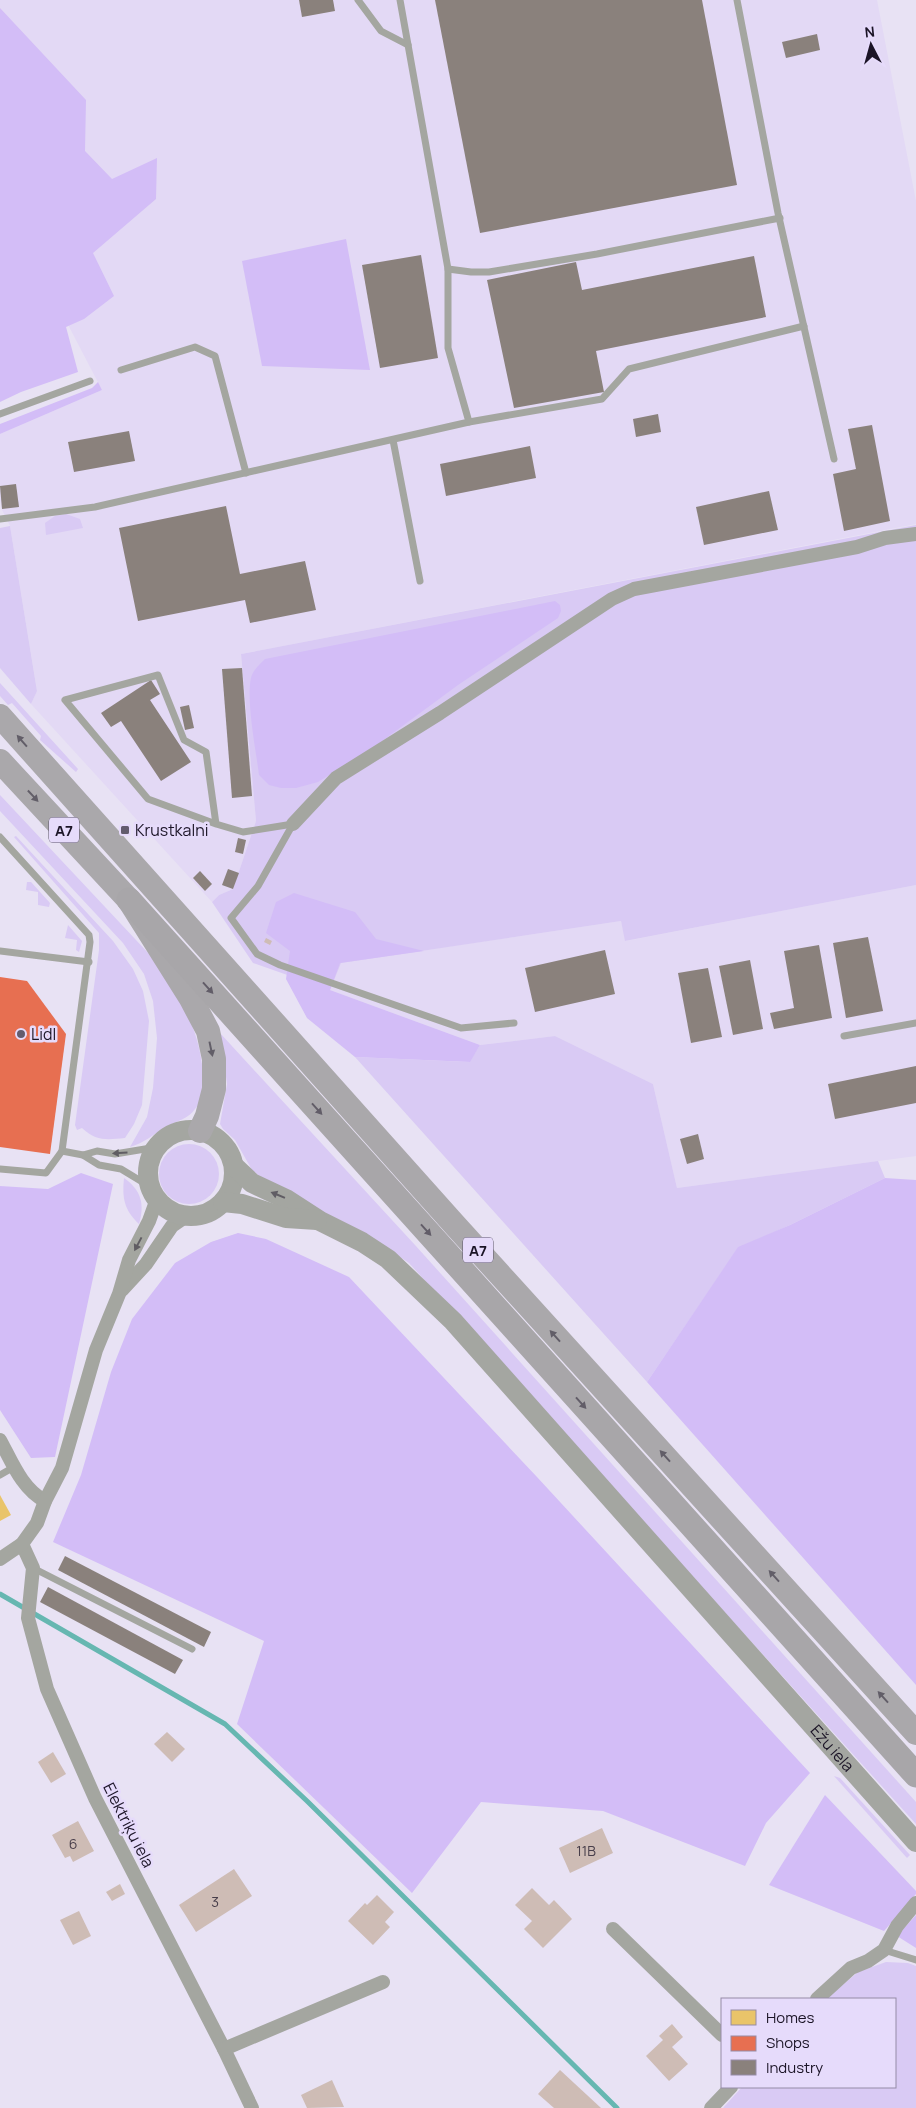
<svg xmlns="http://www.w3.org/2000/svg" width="916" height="2108" font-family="Manrope,sans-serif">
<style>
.built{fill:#e3d9f5}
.green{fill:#d9caf4}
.forest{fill:#d3bdf7}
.homes{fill:#e9c46a}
.shops{fill:#e76f51}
.industry{fill:#8a817c}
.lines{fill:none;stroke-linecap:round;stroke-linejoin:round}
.stream{stroke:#66b7b1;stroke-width:5}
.building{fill:#cebcb5}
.service{stroke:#a4a6a0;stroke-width:7}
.minor{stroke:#a4a6a0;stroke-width:14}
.secondary{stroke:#a4a6a1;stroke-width:20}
.trunk{stroke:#aaa8ab;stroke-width:24}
.motorway{stroke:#a8a6a9;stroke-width:25}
.oneway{fill:#625e68}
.oneway2{fill:#625d68}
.oneway3{fill:#605d63}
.oneway4{fill:#605d64}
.poi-dot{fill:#635c6e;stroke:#e6dbfb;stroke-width:2}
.labels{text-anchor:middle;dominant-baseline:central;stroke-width:5;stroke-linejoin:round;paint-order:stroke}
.number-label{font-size:14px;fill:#483e4a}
.shield{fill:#e6dbfb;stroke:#585066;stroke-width:1}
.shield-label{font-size:15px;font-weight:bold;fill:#1b1426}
.poi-label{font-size:16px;fill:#1b1426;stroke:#e6dbfb;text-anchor:start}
.street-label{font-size:16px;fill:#1b1426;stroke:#e6dbfb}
</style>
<rect width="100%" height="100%" fill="#e8e2f4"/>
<g class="built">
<path d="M0 0H877L916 201V524L241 654 256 821 233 889 219 895 212 902 31 704 37 690 10 526 2 510 0 499V434L102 390 0 194Z"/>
<path d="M916 885V1156L677 1188 653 1084 555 1036 480 1045 330 990 340 963 621 921 626 941Z"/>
</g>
<g class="green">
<path d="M66 514 80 519 83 528 46 535 45 523 55 516Z"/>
<path d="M916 525V885L625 941 621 921 341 963 330 990 253 963 212 902 219 895 233 889 256 821 241 654Z"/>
<path d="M10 526 37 691 31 704 0 668V528Z"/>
<path d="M0 683 78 769 76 772 40 740 41 736 12 703 8 705 0 696Z"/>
<path d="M0 795 151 956C179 993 203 1034 203 1081 203 1092 203 1100 195 1109 188 1119 177 1121 166 1127 154 1134 144 1143 130 1147L147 1117 153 1088 157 1038 153 1001 144 974 123 943 0 811Z"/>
<path d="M16 836 113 941 133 969 143 991 149 1021 142 1105 134 1124 125 1138C106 1140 96 1141 82 1128L77 1130 75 1125 99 950V933L14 837Z"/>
<path d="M27 882H31L50 903 49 907 38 905V892L26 890Z"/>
<path d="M68 925 82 941 79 952 76 950 77 940 65 938Z"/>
<path d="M220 1033 415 1245 916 1802V1824L409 1263 366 1234 322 1213 262 1178 252 1170 235 1140 223 1129 220 1124 227 1084Z"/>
<path d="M555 1036 653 1084 677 1188 878 1161 885 1178 790 1225 738 1248 647 1382 355 1057 469 1062 480 1045Z"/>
<circle cx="189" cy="1174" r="30"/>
<path d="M124 1178C141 1190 145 1204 139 1224 124 1210 122 1198 124 1178Z"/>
<path d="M834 1776 840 1778 910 1855 907 1858Z"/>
<path d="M886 1962 908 1963 916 1966V2108H723L742 2087H895V1999H826L858 1972Z"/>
</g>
<g class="forest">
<path d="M0 8 86 100 85 151 112 179 157 158 156 199 93 253 114 296 84 319 66 327 78 372 21 392 0 402Z"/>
<path d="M346 239 370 370 262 366 242 261Z"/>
<path d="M98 382 102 390 0 434V424L92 388Z"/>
<path d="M555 601 560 605 561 611 558 618 458 685 374 747 318 782 296 788H281L269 785 259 775C256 751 246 700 251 678 253 670 259 665 265 659Z"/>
<path d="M294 893 355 912 376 939 424 951 340 963 330 990 480 1045 470 1062 355 1057 307 1018 286 979 290 951 266 933 276 902Z"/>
<path d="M81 1173 113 1184 55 1457 31 1458 0 1410V1186L48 1189Z"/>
<path d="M885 1178 916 1180V1685L647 1382 738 1247 790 1225Z"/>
<path d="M238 1233 266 1239 349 1277 537 1477 810 1773 766 1823 745 1866 603 1811 481 1802 412 1893 237 1724 264 1641 53 1542 81 1475 111 1372 132 1319 175 1263 211 1242Z"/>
<path d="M825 1795 916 1891V1894L884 1931 769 1885Z"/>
<path d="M916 1915V1948L897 1936Z"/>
</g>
<path class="homes" d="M0 1495 11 1515 0 1521Z"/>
<path class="shops" d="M0 977 27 981 66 1034 50 1154 0 1147Z"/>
<g class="industry">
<path d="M299 0H333L335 11 302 17Z"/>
<path d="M435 0H702L737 185 480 233Z"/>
<path d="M817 34 820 50 786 58 782 42Z"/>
<path d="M421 255 438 358 380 368 362 265Z"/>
<path d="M754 256 766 317 596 351 604 392 514 408 487 280 576 262 582 290Z"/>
<path d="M658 414 661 432 636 437 633 419Z"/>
<path d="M872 425 890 521 844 531 833 474 856 469 848 429Z"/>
<path d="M129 431 135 461 74 472 68 442Z"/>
<path d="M530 446 536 478 446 496 440 464Z"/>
<path d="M16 484 19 507 2 509 0 486Z"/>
<path d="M769 491 778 530 704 545 696 507Z"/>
<path d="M226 506 240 574 305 561 316 610 250 623 245 600 138 621 119 528Z"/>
<path d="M242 668 252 796 232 798 222 669Z"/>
<path d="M151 680 160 694 150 700 191 762 161 781 121 721 111 727 101 713Z"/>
<path d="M189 705 194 728 185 730 180 707Z"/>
<path d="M238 838 246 840 243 854 235 852Z"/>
<path d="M228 869 239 873 233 889 222 885Z"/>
<path d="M200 871 212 884 205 891 193 878Z"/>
<path d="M868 937 883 1011 846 1018 833 943Z"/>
<path d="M819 945 832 1018 774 1029 770 1013 794 1008 784 951Z"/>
<path d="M605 950 615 994 535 1012 525 968Z"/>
<path d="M750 960 763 1029 733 1035 719 966Z"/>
<path d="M708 968 722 1037 691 1043 678 973Z"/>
<path d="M916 1066V1103L835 1119 828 1084Z"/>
<path d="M698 1134 704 1159 687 1164 680 1139Z"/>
<path d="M65 1556 211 1632 204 1647 58 1570Z"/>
<path d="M48 1587 183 1660 175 1674 40 1602Z"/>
</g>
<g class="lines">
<path class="stream" d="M0 1594 225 1724 307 1801 617 2108"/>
</g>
<g class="building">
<path d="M266 938 272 941 270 945 264 942Z"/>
<path d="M167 1732 185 1749 172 1762 154 1744Z"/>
<path d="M53 1752 66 1774 51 1783 38 1762Z"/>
<path d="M78 1821 94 1851 73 1862 70 1856 65 1858 52 1835Z"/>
<path d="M602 1828 613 1853 570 1873 559 1848Z"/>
<path d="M234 1869 252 1896 196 1932 179 1905Z"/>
<path d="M120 1884 125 1894 112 1901 106 1892Z"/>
<path d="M532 1888 549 1905 554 1900 572 1919 543 1948 524 1929 532 1921 515 1905Z"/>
<path d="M377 1895 394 1912 385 1922 390 1927 373 1945 348 1921 365 1903 367 1905Z"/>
<path d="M79 1911 91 1936 73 1945 60 1920Z"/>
<path d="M672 2024 683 2037 672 2047 688 2064 669 2081 646 2056 663 2040 659 2036Z"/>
<path d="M560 2070 601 2108H554L538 2094Z"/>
<path d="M332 2080 344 2107 307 2108 301 2095Z"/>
</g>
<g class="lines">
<g class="service">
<path d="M358 0 381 31 408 45"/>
<path d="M737 0 778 213 834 459"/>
<path d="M448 269 471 272H489L597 254 780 218"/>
<path d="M121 370 195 347 215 356 246 473"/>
<path d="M0 414 90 381"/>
<path d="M469 422 602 399 629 369 804 326"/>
<path d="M393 440 420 581"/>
<path d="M0 519 95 507 469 422 448 348V269L400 0"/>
<path d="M216 824 148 799 65 700 158 675 184 740 206 752 216 824 243 832 293 824"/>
<path d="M293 824 258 886 231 918 257 954 280 965 461 1028 514 1023"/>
<path d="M0 837 89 935 90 942 62 1151 46 1173 0 1169"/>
<path d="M0 951 89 962"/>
<path d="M844 1036 916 1023"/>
<path d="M62 1151 83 1155 99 1165 121 1169 149 1186"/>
<path d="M83 1155 97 1151 115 1154 157 1147"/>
<path d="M0 1475 14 1467"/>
<path d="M33 1568 192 1649"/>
<path d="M884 1950 916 1960"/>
</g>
<g class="minor">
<path d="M293 824 336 778 440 713 612 599 634 589 857 547 885 538 916 534"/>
<path d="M122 1290 146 1264 172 1226 185 1217"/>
<path d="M0 1440C12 1462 22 1489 45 1501"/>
<path d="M22 1544 33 1568 28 1618 47 1689 95 1798 224 2049 252 2108"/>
<path d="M0 1559 22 1544 37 1523 45 1501 62 1468 96 1350 119 1294 129 1260 149 1221 157 1199"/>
<path d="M613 1929 722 2035"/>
<path d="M817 1999 851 1968 868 1961 884 1950 897 1926 916 1903"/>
<path d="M224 2049 383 1982"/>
<path d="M711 2108 731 2087"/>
</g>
<g class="secondary">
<circle cx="191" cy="1173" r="43"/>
<path id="s1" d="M234 1166 252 1183 286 1199 320 1221 362 1242 388 1259 453 1321 916 1842"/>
<path d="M223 1202 242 1204 286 1218 317 1220"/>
</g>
<g class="trunk">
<path d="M0 716 454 1224 916 1733"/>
<path d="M0 761 129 900 190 997 208 1031 214 1059V1089L207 1116 200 1131"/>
</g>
<path class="motorway" d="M129 900 916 1775"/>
</g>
<defs><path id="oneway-solid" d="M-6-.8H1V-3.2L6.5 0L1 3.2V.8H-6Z" transform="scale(1.25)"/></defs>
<g class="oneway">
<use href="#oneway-solid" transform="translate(22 741) rotate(-131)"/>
<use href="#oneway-solid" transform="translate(33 796) rotate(47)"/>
<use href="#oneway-solid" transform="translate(211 1049) rotate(78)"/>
<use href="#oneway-solid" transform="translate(555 1336) rotate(-132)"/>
<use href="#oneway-solid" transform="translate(665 1456) rotate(-132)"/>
<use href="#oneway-solid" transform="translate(774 1576) rotate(-132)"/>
<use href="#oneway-solid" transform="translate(883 1697) rotate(-132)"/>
</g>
<g class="oneway2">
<use href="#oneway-solid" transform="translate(208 988) rotate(48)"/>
<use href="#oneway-solid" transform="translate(317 1109) rotate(48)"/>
<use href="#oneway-solid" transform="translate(426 1230) rotate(48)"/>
<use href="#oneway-solid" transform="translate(581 1403) rotate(48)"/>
</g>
<g class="oneway3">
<use href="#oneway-solid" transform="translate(120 1153) rotate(177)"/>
<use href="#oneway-solid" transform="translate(138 1244) rotate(118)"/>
</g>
<use class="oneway4" href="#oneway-solid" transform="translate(278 1195) rotate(-158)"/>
<g class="poi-dot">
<rect x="120" y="825" width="10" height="10" rx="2.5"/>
<circle cx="21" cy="1034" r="5"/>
</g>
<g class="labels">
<g class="number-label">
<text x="73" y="1843">6</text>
<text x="586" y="1850">11B</text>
<text x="215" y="1901">3</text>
</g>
<g class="shield">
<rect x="49" y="817.5" width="30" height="25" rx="4"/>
<rect x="463" y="1237.5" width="30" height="25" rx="4"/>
</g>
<g class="shield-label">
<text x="64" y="830">A7</text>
<text x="478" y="1250">A7</text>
</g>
<g class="poi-label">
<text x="135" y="830">Krustkalni</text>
<text x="31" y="1034">Lidl</text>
</g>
<g class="street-label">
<text stroke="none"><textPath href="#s1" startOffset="842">Ežu iela</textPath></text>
<text transform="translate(129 1825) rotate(63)">Elektriķu iela</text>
</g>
</g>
<rect x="721" y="1998" width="175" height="90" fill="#e6dbfb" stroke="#958ba6"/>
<rect x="731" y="2010" width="25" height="15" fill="#e9c46a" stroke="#958ba6"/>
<text x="766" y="2023" font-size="15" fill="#1b1426">Homes</text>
<rect x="731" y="2036" width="25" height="15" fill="#e76f51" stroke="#958ba6"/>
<text x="766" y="2048" font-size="15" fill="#1b1426">Shops</text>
<rect x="731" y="2060" width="25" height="15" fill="#8a817c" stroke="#958ba6"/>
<text x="766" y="2073" font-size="15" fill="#1b1426">Industry</text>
<g transform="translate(871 45) rotate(354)" stroke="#e6dbfb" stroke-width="4" paint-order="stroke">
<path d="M0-4L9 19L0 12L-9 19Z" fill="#1b1426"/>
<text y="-8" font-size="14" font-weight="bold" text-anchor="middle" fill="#1b1426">N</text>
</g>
</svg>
